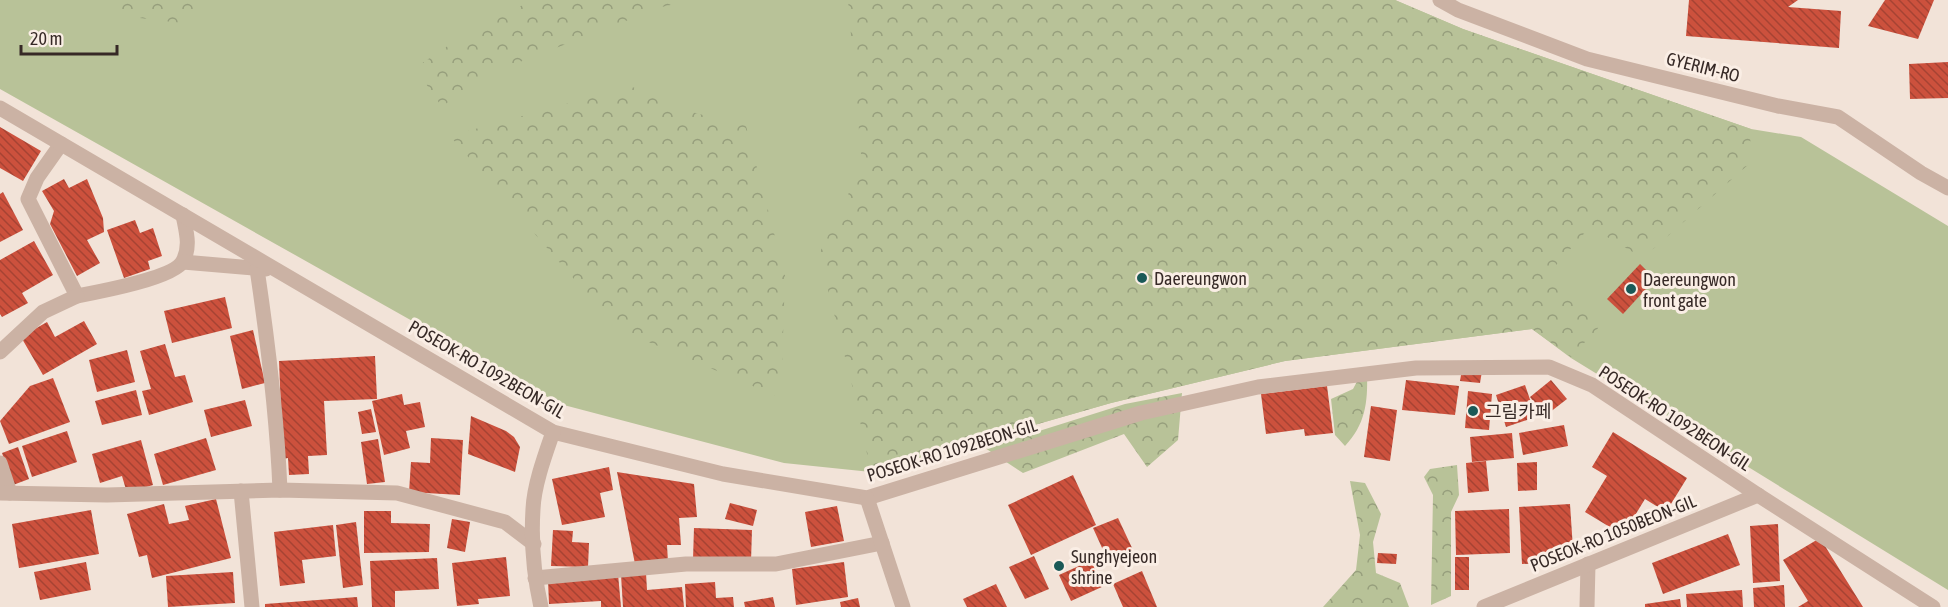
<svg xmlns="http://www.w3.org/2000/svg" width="1948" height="607" font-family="'Asap Condensed','Noto Sans KR',sans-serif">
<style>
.green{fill:#b8c298}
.forest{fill:url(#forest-crowns)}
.building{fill:url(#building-back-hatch)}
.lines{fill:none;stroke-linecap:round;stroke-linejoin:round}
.service{stroke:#cbb2a4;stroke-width:15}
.minor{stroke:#cbb2a4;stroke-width:15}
.tertiary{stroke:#cbb2a4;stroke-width:15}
.poi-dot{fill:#1a5957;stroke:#faeee5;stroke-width:2}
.labels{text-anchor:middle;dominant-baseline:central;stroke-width:6;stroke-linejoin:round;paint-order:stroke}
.street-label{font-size:18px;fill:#362926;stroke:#faeee5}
.poi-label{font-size:18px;fill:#362926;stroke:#faeee5;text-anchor:start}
</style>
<defs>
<pattern id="forest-crowns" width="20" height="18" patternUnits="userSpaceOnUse" patternTransform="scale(1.5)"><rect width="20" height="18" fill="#b8c298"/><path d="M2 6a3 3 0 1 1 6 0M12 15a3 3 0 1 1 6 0" fill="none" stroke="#969e7c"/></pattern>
<pattern id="building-back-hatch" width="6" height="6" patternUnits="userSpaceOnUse" patternTransform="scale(1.5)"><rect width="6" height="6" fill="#cc513d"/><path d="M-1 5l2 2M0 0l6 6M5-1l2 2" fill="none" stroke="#a64333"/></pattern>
</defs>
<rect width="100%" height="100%" fill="#f2e3d8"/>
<path class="green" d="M0 0H1395L1463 29 1751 129 1801 137 1948 226V590L1571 358 1532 329 1285 361 1111 403 871 472 784 463 560 404 0 89Z"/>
<g class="forest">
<path d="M108 0H201L181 23 115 15Z"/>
<path d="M532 0H692L662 7 478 78 442 107 415 68 455 41Z"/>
<path d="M848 0H1395L1463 29 1751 129 1749 164 1643 258 1590 227 1548 274 1600 326 1571 357 1532 329 1285 361 1111 403 871 472 853 389 819 254 862 166Z"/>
<path d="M630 86 698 114 745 122 785 275 781 398 639 338 600 309 450 136Z"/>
<path d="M1361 374H1367C1368 403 1365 425 1345 446L1335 435 1331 399 1353 389Z"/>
<path d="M1182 393 1178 440 1147 467 1124 434 1023 473 985 448 1125 404Z"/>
<path d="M1457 465 1459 495 1451 512V596L1431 605 1433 495 1424 477 1430 469Z"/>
<path d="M1350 481 1365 483 1381 514 1373 542 1376 573 1400 583 1409 607H1323L1356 570 1360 535Z"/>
</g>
<g class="building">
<path d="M1689 0H1798L1788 7 1841 11 1839 48 1686 36Z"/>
<path d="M1885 0H1934L1918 39 1868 26Z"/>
<path d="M1948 62V98L1910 99 1909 64Z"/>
<path d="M0 127 41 151 23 181 0 168Z"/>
<path d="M64 179 69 188 87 179 103 218 104 232 87 240 100 263 77 276 50 224 54 211 42 191Z"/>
<path d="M3 192 23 230 0 242V194Z"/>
<path d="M135 220 140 233 153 228 162 256 148 261 150 269 124 278 107 230Z"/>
<path d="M34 241 53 275 22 293 28 303 2 317 0 314V260Z"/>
<path d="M1640 264 1655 279 1623 314 1607 299Z"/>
<path d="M225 297 232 328 172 343 164 311Z"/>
<path d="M84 321 97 344 43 375 21 337 47 322 55 337Z"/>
<path d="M253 330 265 383 242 389 230 336Z"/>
<path d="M165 344 175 377 185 375 193 402 149 415 142 391 151 389 140 351Z"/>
<path d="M127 350 135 382 97 392 89 360Z"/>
<path d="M375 356 377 399 324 401 327 455 308 456 309 474 289 475 288 458 283 459 279 361Z"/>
<path d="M1462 369 1482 371 1480 383 1460 381Z"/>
<path d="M53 378 70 422 9 444 0 421 30 386Z"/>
<path d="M1406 380 1459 386 1455 415 1402 410Z"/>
<path d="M1551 380 1567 399 1545 416 1530 397Z"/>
<path d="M1525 385 1536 417 1506 427 1496 395Z"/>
<path d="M1327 386 1333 433 1305 436 1304 429 1266 434 1261 394Z"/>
<path d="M136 390 142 415 102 425 95 401Z"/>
<path d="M1468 391 1492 394 1489 430 1465 428Z"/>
<path d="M402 394 404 405 420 402 425 427 406 431 410 448 384 455 372 401Z"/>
<path d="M245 400 252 426 211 437 204 410Z"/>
<path d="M1371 406 1397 410 1390 461 1364 457Z"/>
<path d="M371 409 376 432 362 434 358 412Z"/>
<path d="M471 416 506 431 514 437 520 447 515 472 468 454Z"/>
<path d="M1564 425 1568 446 1523 455 1519 433Z"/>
<path d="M67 431 77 462 32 477 22 446Z"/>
<path d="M1613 432 1687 478 1666 512 1645 499 1623 535 1585 512 1607 476 1592 467Z"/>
<path d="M1512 433 1514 458 1472 462 1470 437Z"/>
<path d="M206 438 216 470 163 485 154 454Z"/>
<path d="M431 438 463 440 460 495 409 492 411 462 430 463Z"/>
<path d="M378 439 385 482 367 484 361 442Z"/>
<path d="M141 440 153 485 127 493 122 476 100 483 92 454Z"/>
<path d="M18 447 29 479 13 485 2 453Z"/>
<path d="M1486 461 1489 491 1468 493 1466 463Z"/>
<path d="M1537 462V490L1518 491 1517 463Z"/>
<path d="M609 467 613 490 600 493 605 517 562 525 552 479Z"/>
<path d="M617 472 694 484 697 517 679 518 681 545H667L668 562 635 564Z"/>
<path d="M1073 475 1096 525 1031 555 1008 505Z"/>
<path d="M216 499 231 558 152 578 147 555 139 557 127 514 164 504 169 524 189 520 185 506Z"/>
<path d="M730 503 757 510 753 526 725 519Z"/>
<path d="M1570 504 1573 549 1550 550V563L1522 564 1519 507Z"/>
<path d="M837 506 844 541 811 547 805 512Z"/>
<path d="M1509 509 1510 553 1456 555 1455 511Z"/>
<path d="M91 510 99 554 19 568 12 524Z"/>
<path d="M364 511H391V523L430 524 429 552 364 553Z"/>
<path d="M1118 518 1133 550 1108 561 1093 528Z"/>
<path d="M452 519 470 522 465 552 447 548Z"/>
<path d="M356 522 363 585 343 588 336 525Z"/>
<path d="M1778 524 1780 581 1753 583 1750 526Z"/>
<path d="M333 525 336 556 302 560 305 583 280 586 274 532Z"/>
<path d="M694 528 752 530 751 561 693 559Z"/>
<path d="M553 530 573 531 572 542 589 543 588 567 551 566Z"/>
<path d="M1728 534 1740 565 1663 594 1652 563Z"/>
<path d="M1820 538 1863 607H1798L1808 601 1783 560Z"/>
<path d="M1378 553 1397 554 1396 564 1377 563Z"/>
<path d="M1034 556 1049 589 1025 599 1009 567Z"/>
<path d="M506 557 510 596 478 599 479 604 457 606 452 563Z"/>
<rect x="1455" y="557" width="14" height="33"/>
<path d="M437 558 439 589 395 591V607H372L370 561Z"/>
<path d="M1092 560 1104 586 1071 601 1059 575Z"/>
<path d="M86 562 91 590 40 600 34 572Z"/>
<path d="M844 562 848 597 796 605 792 569Z"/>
<path d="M1142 571 1157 607H1123L1113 584Z"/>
<path d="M233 572 235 603 168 607 166 576Z"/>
<path d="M646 573 647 590 682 587 684 607H623L621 575Z"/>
<path d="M618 574 621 607H601V601L549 604 548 580Z"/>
<path d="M715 582 716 598 733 597 734 607H686L685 584Z"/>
<path d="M996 584 1007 607H967L963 599Z"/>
<path d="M1784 585 1785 607H1754L1753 588Z"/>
<path d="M1742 590 1743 607H1687L1686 594Z"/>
<path d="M357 597 358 607H265V604Z"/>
<path d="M773 597 775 607H745L744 602Z"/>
<path d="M858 598 860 607H841L840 602Z"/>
<path d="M1680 599 1681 607H1645V604Z"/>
</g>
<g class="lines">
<g class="service">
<path d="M61 144 37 178 28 199 77 296C98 292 174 278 183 261 191 246 186 231 183 215"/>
<path d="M183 262 266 269"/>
<path d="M257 269C268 343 277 416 280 490"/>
<path d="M0 352 43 312 77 296"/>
<path d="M0 463 10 493"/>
<path d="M535 578 686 564H776L882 543"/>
<path d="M1587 607 1588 564"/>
</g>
<g class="minor">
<path d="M0 108 553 432 723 474 867 498 1141 413 1258 387 1416 368 1549 367 1592 385 1758 495 1933 607"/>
<path d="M241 491 252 607"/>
<path d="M0 493 107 495 280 490 397 493 505 522 534 544"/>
<path d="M867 498 903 607"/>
<path d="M541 607C534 576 531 541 533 509 534 485 545 455 553 432"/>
<path d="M1484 607 1758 495"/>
</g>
<path class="tertiary" d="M1440 0 1458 10 1587 59 1778 106 1838 117 1921 173 1948 188"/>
</g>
<g class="poi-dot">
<circle cx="1142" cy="278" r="6"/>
<circle cx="1631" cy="289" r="6"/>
<circle cx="1473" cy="411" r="6"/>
<circle cx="1059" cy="566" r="6"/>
</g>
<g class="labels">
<g class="street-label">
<text transform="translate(1703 67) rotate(14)">GYERIM-RO</text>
<text transform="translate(487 369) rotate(30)">POSEOK-RO 1092BEON-GIL</text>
<text transform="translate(1675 418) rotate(33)">POSEOK-RO 1092BEON-GIL</text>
<text transform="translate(952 450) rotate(-17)">POSEOK-RO 1092BEON-GIL</text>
<text transform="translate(1613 533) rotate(-22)">POSEOK-RO 1050BEON-GIL</text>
</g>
<g class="poi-label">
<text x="1154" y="278">Daereungwon</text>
<text x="1643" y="279">Daereungwon<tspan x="1643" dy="21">front gate</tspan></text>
<text x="1485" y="411">그림카페</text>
<text x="1071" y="556">Sunghyejeon<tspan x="1071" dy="21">shrine</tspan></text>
</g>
</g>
<path d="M21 45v9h96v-9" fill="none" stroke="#362926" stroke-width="3"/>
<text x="30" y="45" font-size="18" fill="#362926" stroke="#faeee5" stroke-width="4.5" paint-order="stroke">20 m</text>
</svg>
